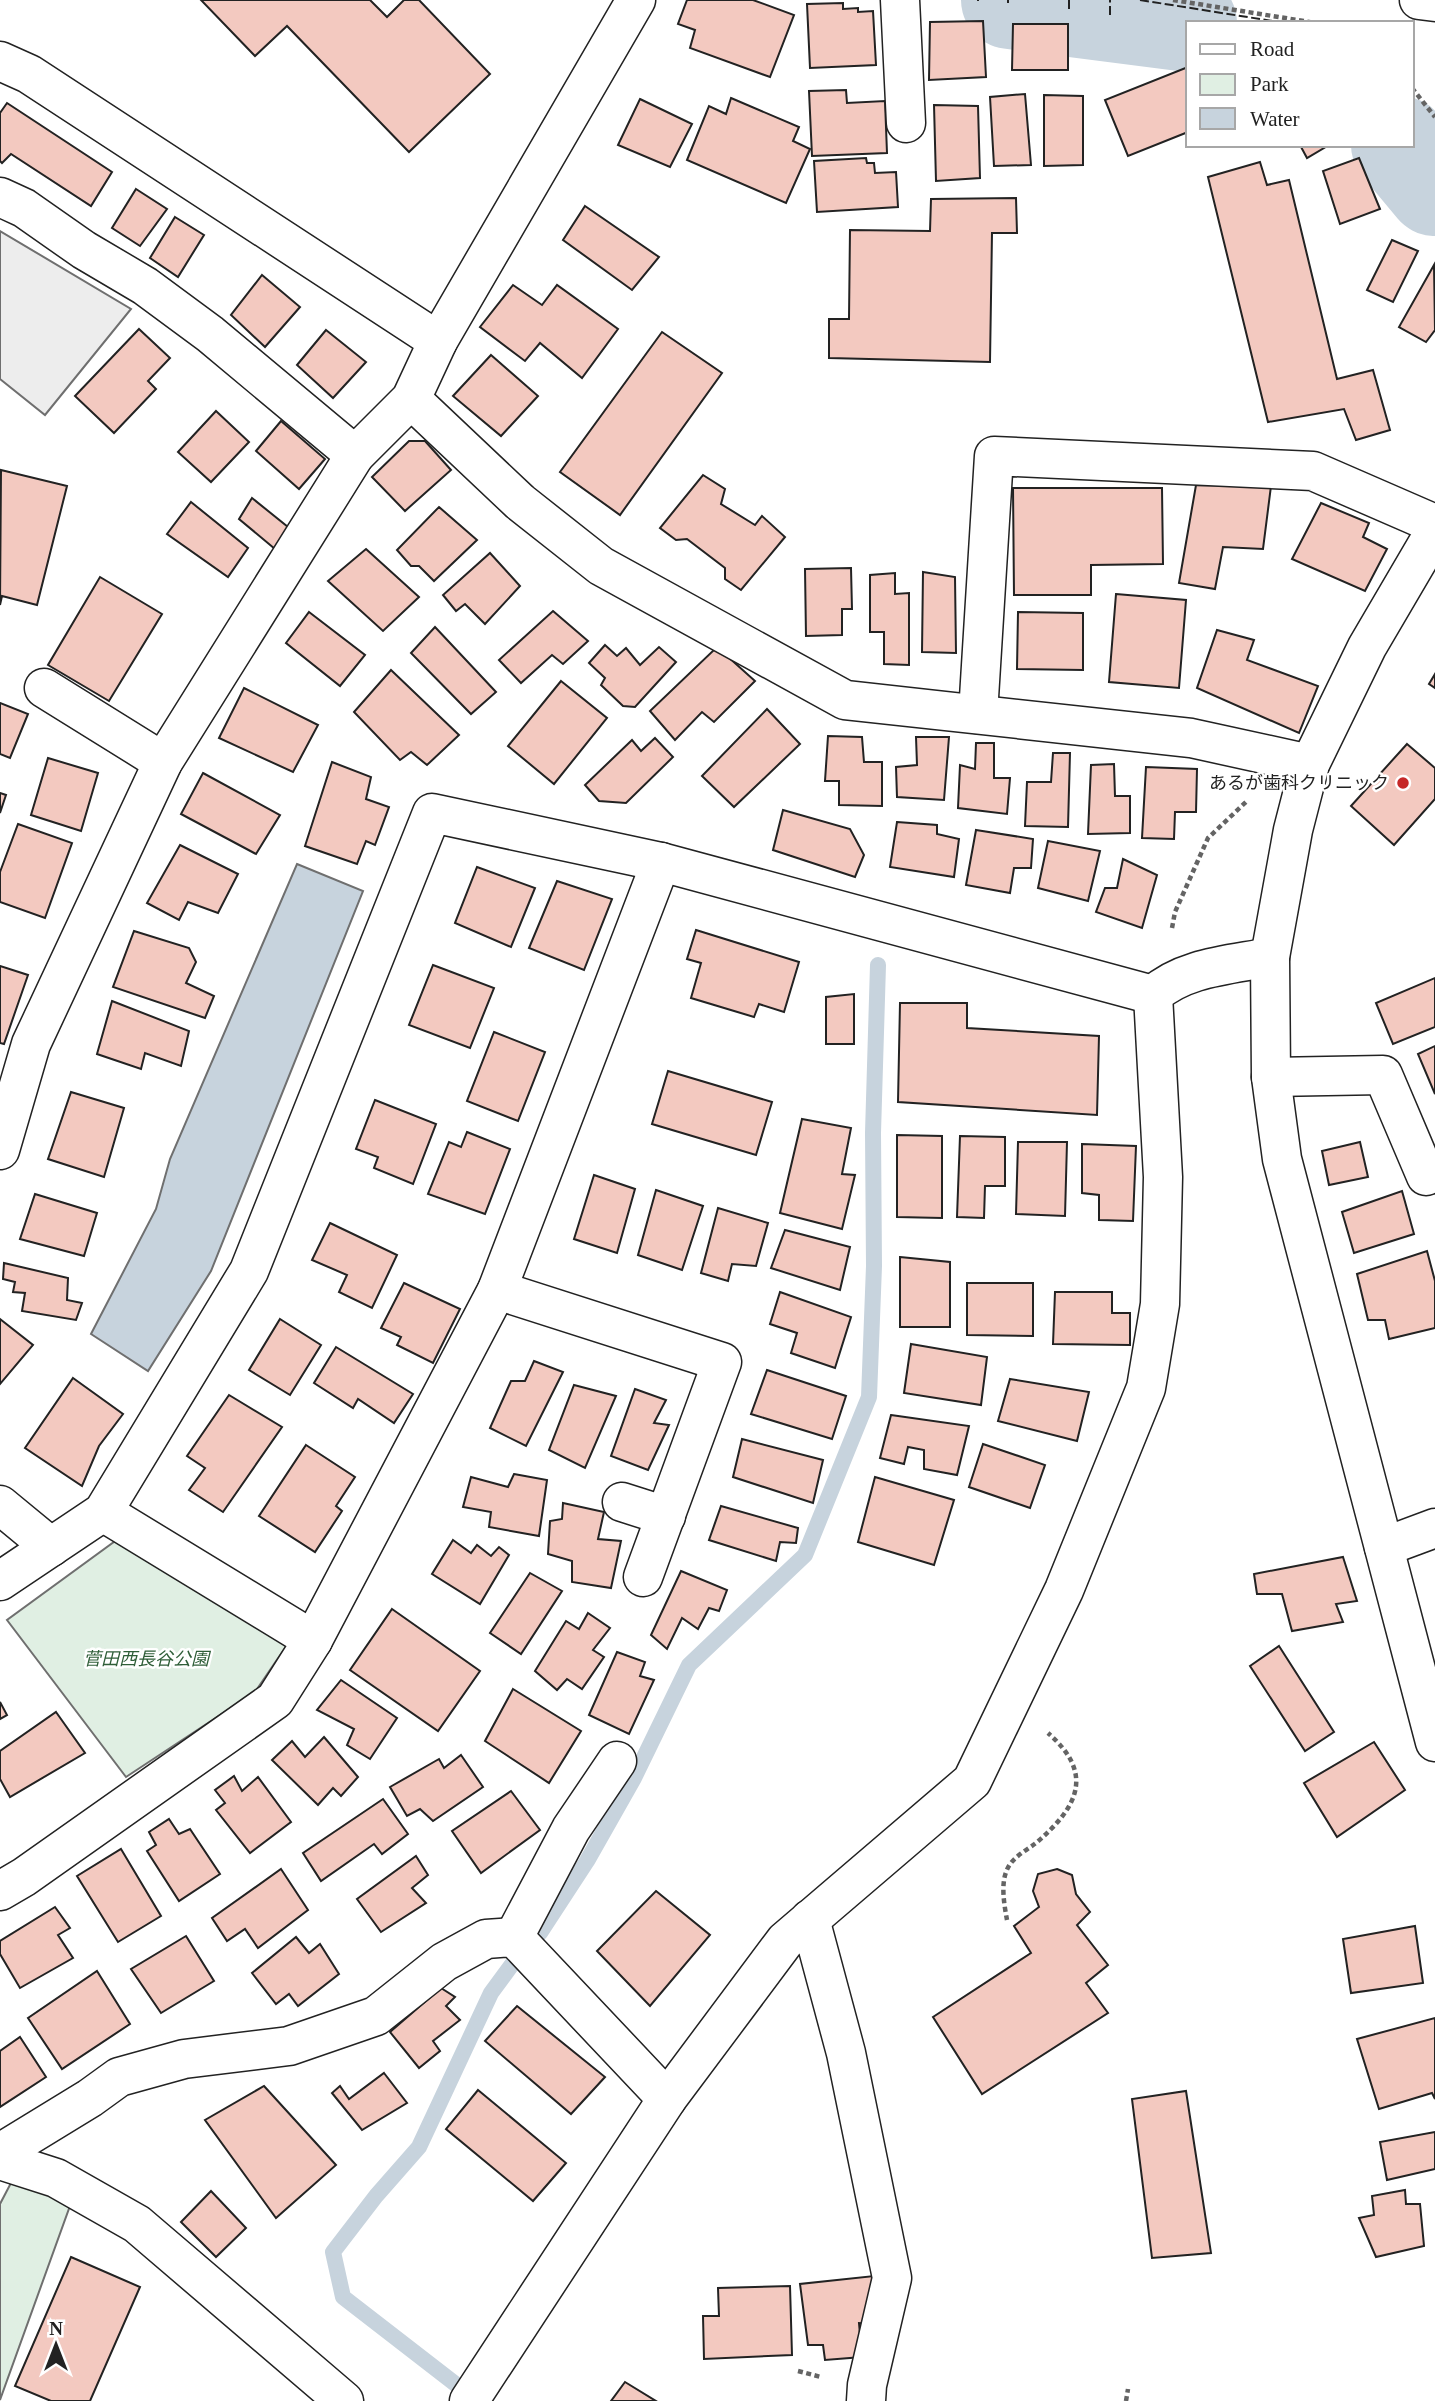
<svg xmlns="http://www.w3.org/2000/svg" width="1435" height="2401" font-family="'Times New Roman','Noto Sans JP',serif">
<style>
.green{fill:#e0efe3;stroke:#6f6f6f;stroke-width:2}
.parking{fill:#ededed;stroke:#6f6f6f;stroke-width:2}
.water{fill:#c7d3dd;stroke:#6f6f6f;stroke-width:2}
.lines{fill:none;stroke-linecap:round;stroke-linejoin:round}
.stream{stroke:#c7d3dd;stroke-width:16}
.river{stroke:#c7d3dd;stroke-width:98}
.building{fill:#f3c9c0;stroke:#222;stroke-width:2}
.minor-casing{stroke:#222;stroke-width:41}
.path{stroke:#646464;stroke-width:4.5;stroke-dasharray:5 3.5;stroke-linecap:butt}
.minor{stroke:#fff;stroke-width:38}
.fence{stroke:#222;stroke-width:2;stroke-dasharray:9 3.5;stroke-linecap:butt}
.poi-dot{fill:#c62828;stroke:#fff;stroke-width:2.5}
.labels{text-anchor:middle;dominant-baseline:central;stroke-width:5;stroke-linejoin:round;paint-order:stroke}
.poi-label{font-size:18px;fill:#222;stroke:#fff;text-anchor:end}
.park-label{font-size:18px;font-style:italic;fill:#2f5e38;stroke:#fff}
</style>
<rect width="100%" height="100%" fill="#fff"/>
<g class="green">
<path d="M118 1539 287 1645 255 1692 126 1777 7 1620Z"/>
<path d="M12 2181 71 2203 0 2400V2204Z"/>
</g>
<path class="parking" d="M0 231 131 309 45 415 0 379Z"/>
<path class="water" d="M297 864 363 891 211 1271 148 1371 91 1334 156 1209 170 1159Z"/>
<g class="lines">
<g class="stream">
<path d="M540 1933 587 1861 634 1778 689 1665 805 1555 869 1397 874 1266 873 1133 878 965"/>
<path d="M458 2386 343 2297 333 2252 376 2196 419 2147 491 1993 516 1959"/>
</g>
<g class="river">
<path d="M1010 0 1188 23"/>
<path d="M1400 145 1435 187"/>
</g>
</g>
<g class="building">
<path d="M201 0H370L387 17 404 0H419L490 74 409 152 287 26 255 56Z"/>
<path d="M687 0H753L794 15 770 77 690 48 695 30 678 24Z"/>
<path d="M843 3V9L858 8V12L873 11 876 65 810 68 807 4Z"/>
<path d="M983 21 986 77 929 80 930 22Z"/>
<path d="M1013 24H1068V70H1012Z"/>
<path d="M1188 67V132L1128 156 1105 100Z"/>
<path d="M846 90 847 103 885 101 887 153 812 156 809 91Z"/>
<path d="M1025 94 1031 165 994 166 990 97Z"/>
<path d="M1044 95 1083 96V165L1044 166Z"/>
<path d="M731 98 799 127 793 141 810 149 786 203 687 160 709 106 726 114Z"/>
<path d="M640 99 692 124 670 167 618 145Z"/>
<path d="M7 103 112 172 91 206 11 154 2 163 0 161V113Z"/>
<path d="M934 105 978 106 980 178 936 181Z"/>
<path d="M1300 145H1329L1307 158Z"/>
<path d="M866 158 867 163H874L875 173 896 172 898 207 817 212 814 161Z"/>
<path d="M1359 158 1380 209 1340 224 1323 171Z"/>
<path d="M1260 162 1267 185 1289 180 1337 379 1373 370 1390 430 1356 440 1344 409 1268 422 1208 177Z"/>
<path d="M136 189 167 209 140 246 112 228Z"/>
<path d="M1016 198 1017 233H992L990 362 829 358V319H849L850 230 930 231 931 199Z"/>
<path d="M585 206 659 257 632 290 563 240Z"/>
<path d="M175 217 204 235 178 277 150 258Z"/>
<path d="M1392 240 1418 251 1393 302 1367 290Z"/>
<path d="M1434 265 1435 330 1426 342 1399 327Z"/>
<path d="M262 275 300 307 265 347 231 315Z"/>
<path d="M513 285 542 305 557 285 618 329 582 378 540 343 525 361 480 327Z"/>
<path d="M139 329 170 358 148 381 156 389 114 433 75 396Z"/>
<path d="M326 330 366 362 333 398 297 365Z"/>
<path d="M662 332 722 373 620 515 560 472Z"/>
<path d="M491 355 538 396 501 436 453 396Z"/>
<path d="M216 411 249 442 211 482 178 452Z"/>
<path d="M281 421 325 459 299 489 256 451Z"/>
<path d="M409 441H425L451 470 405 511 372 477Z"/>
<path d="M1 470 67 486 37 605 2 596 0 605Z"/>
<path d="M703 475 725 489 721 504 755 525 762 516 785 537 741 590 725 579V568L687 539 676 540 660 528Z"/>
<path d="M1196 485 1271 486 1263 549 1223 547 1215 589 1179 583Z"/>
<path d="M1013 488H1162L1163 564 1091 565V595H1014Z"/>
<path d="M252 498 288 527 275 549 239 519Z"/>
<path d="M191 502 248 548 228 577 167 534Z"/>
<path d="M1321 503 1369 523 1363 537 1387 549 1365 591 1292 559Z"/>
<path d="M439 507 477 540 434 581 419 566H411L397 550Z"/>
<path d="M366 549 419 597 383 631 328 581Z"/>
<path d="M490 553 520 586 485 624 465 604 456 611 443 595Z"/>
<path d="M851 568 852 609H842V635L806 636 805 569Z"/>
<path d="M923 572 955 577 956 653 922 652Z"/>
<path d="M895 573V594L909 593V665L884 664V632H870V575Z"/>
<path d="M100 577 162 614 109 701 48 665Z"/>
<path d="M1116 594 1186 600 1179 688 1109 682Z"/>
<path d="M553 611 588 641 563 664 552 655 521 683 499 660Z"/>
<path d="M309 612 365 655 340 686 286 643Z"/>
<path d="M1018 612 1083 613V670L1017 669Z"/>
<path d="M435 627 496 692 471 714 411 653Z"/>
<path d="M1217 630 1254 640 1247 660 1318 686 1299 733 1197 688Z"/>
<path d="M605 645 617 656 626 648 640 665 659 647 676 662 635 707 623 706 601 685 605 678 589 663Z"/>
<path d="M717 647 755 681 714 722 702 712 675 740 650 711Z"/>
<path d="M391 670 459 735 427 765 411 752 400 760 354 712Z"/>
<path d="M1435 674V688L1429 684Z"/>
<path d="M561 681 607 718 554 784 508 746Z"/>
<path d="M244 688 318 725 293 772 219 738Z"/>
<path d="M0 703 28 714 10 758 0 754Z"/>
<path d="M767 709 800 744 734 807 702 776Z"/>
<path d="M828 736 862 737 864 762H882V806L839 805V781H825Z"/>
<path d="M916 737H949L944 800 897 797 896 767 917 765Z"/>
<path d="M655 738 673 757 626 803 599 801 585 785 632 740 641 751Z"/>
<path d="M976 743H994V778H1010L1007 814 958 808 960 765 975 769Z"/>
<path d="M1407 744 1435 768V799L1394 845 1351 806Z"/>
<path d="M1053 753H1070L1068 827 1025 826 1027 782H1051Z"/>
<path d="M48 758 98 773 81 831 31 815Z"/>
<path d="M332 762 371 777 366 799 389 807 375 845 366 841 357 864 305 846Z"/>
<path d="M1114 764 1115 796H1130V833L1088 834 1091 765Z"/>
<path d="M1146 767 1197 769 1196 812H1175L1174 839 1142 838Z"/>
<path d="M203 773 280 815 256 854 181 814Z"/>
<path d="M0 793 6 795 0 813Z"/>
<path d="M783 810 850 829 864 855 855 877 773 850Z"/>
<path d="M897 822 937 825V834L959 839 954 877 890 867Z"/>
<path d="M18 824 72 843 45 918 0 902V872Z"/>
<path d="M976 830 1033 839 1031 868H1014L1010 893 966 885Z"/>
<path d="M1048 841 1100 851 1088 901 1038 888Z"/>
<path d="M180 845 238 874 218 913 188 902 179 920 147 903Z"/>
<path d="M1123 859 1157 875 1142 928 1096 912 1105 888H1117Z"/>
<path d="M477 867 535 888 511 947 455 923Z"/>
<path d="M557 881 612 899 584 970 529 948Z"/>
<path d="M696 930 799 962 784 1012 759 1004 754 1017 691 998 701 963 687 959Z"/>
<path d="M134 931 189 948 196 962 186 983 214 996 205 1018 113 987Z"/>
<path d="M433 965 494 988 470 1048 409 1025Z"/>
<path d="M0 966 28 975 4 1044 0 1043Z"/>
<path d="M1435 978V1027L1393 1044 1376 1003Z"/>
<path d="M854 994V1044H826V997Z"/>
<path d="M112 1001 189 1031 181 1066 145 1053 141 1069 97 1054Z"/>
<path d="M900 1003H967V1028L1099 1036 1097 1115 898 1102Z"/>
<path d="M494 1032 545 1052 518 1121 467 1101Z"/>
<path d="M1435 1046V1094L1418 1054Z"/>
<path d="M668 1071 772 1102 756 1155 652 1124Z"/>
<path d="M71 1092 124 1108 104 1177 48 1159Z"/>
<path d="M375 1100 436 1124 413 1184 374 1168 378 1157 356 1149Z"/>
<path d="M802 1119 851 1128 842 1174 855 1175 842 1229 780 1213Z"/>
<path d="M467 1132 510 1149 485 1214 428 1194 449 1142 461 1147Z"/>
<path d="M897 1135 942 1136V1218L897 1217Z"/>
<path d="M960 1136 1005 1137V1186H985L984 1218 957 1217Z"/>
<path d="M1018 1142H1067L1065 1216 1016 1214Z"/>
<path d="M1360 1142 1368 1177 1329 1185 1322 1151Z"/>
<path d="M1082 1144 1136 1146 1133 1221 1099 1220V1195L1082 1193Z"/>
<path d="M594 1175 635 1189 617 1253 574 1239Z"/>
<path d="M656 1190 703 1206 682 1270 638 1255Z"/>
<path d="M1402 1191 1414 1234 1354 1253 1342 1212Z"/>
<path d="M35 1194 97 1213 84 1256 20 1239Z"/>
<path d="M718 1208 768 1223 756 1266 732 1264 728 1281 701 1273Z"/>
<path d="M330 1223 397 1255 372 1308 339 1292 347 1275 312 1260Z"/>
<path d="M785 1230 850 1247 840 1290 771 1268Z"/>
<path d="M1427 1251 1435 1281V1328L1389 1339 1385 1320H1368L1357 1274Z"/>
<path d="M900 1257 950 1262V1327H900Z"/>
<path d="M4 1263 68 1278 67 1300 82 1303 76 1320 22 1311 25 1293 13 1292 15 1282 3 1279Z"/>
<path d="M404 1283 460 1309 433 1363 397 1345 401 1337 381 1328Z"/>
<path d="M967 1283H1033V1336L967 1335Z"/>
<path d="M780 1292 851 1317 835 1368 791 1353 797 1333 770 1324Z"/>
<path d="M1055 1292H1112V1313H1130V1345L1053 1344Z"/>
<path d="M0 1319 33 1345 0 1384Z"/>
<path d="M280 1319 321 1345 290 1395 249 1370Z"/>
<path d="M911 1344 987 1357 981 1405 904 1393Z"/>
<path d="M336 1347 413 1394 394 1423 358 1399 353 1408 314 1383Z"/>
<path d="M534 1361 563 1372 526 1446 490 1428 511 1381H525Z"/>
<path d="M767 1370 846 1396 832 1439 751 1414Z"/>
<path d="M73 1378 123 1414 99 1446 82 1486 25 1448Z"/>
<path d="M1010 1379 1089 1392 1077 1441 998 1421Z"/>
<path d="M574 1385 616 1396 585 1468 549 1450Z"/>
<path d="M635 1389 666 1400 654 1423 669 1425 648 1470 611 1456Z"/>
<path d="M229 1395 282 1427 223 1512 189 1490 205 1468 187 1456Z"/>
<path d="M891 1415 969 1426 957 1475 924 1469V1450L908 1447 904 1464 880 1458Z"/>
<path d="M742 1439 823 1460 813 1503 733 1477Z"/>
<path d="M983 1444 1045 1465 1030 1508 969 1487Z"/>
<path d="M306 1445 355 1477 336 1506 342 1511 315 1552 259 1516Z"/>
<path d="M514 1474 547 1480 539 1536 489 1527 491 1512 463 1507 471 1477 508 1487Z"/>
<path d="M875 1477 954 1500 934 1565 858 1542Z"/>
<path d="M563 1503 604 1512 598 1539 621 1541 611 1588 572 1582V1561L548 1554 550 1521 562 1519Z"/>
<path d="M721 1506 798 1528 796 1543 780 1542 776 1561 709 1540Z"/>
<path d="M453 1540 471 1553 477 1545 491 1556 499 1547 509 1555 480 1604 432 1574Z"/>
<path d="M1343 1557 1357 1601 1336 1604 1343 1622 1292 1631 1282 1594H1257L1254 1574Z"/>
<path d="M681 1571 727 1590 719 1611 709 1608 698 1629 682 1618 667 1649 651 1635Z"/>
<path d="M530 1573 562 1591 521 1654 490 1633Z"/>
<path d="M392 1609 480 1671 438 1731 350 1670Z"/>
<path d="M588 1613 610 1628 593 1650 604 1657 582 1689 567 1679 557 1690 535 1671 566 1621 579 1629Z"/>
<path d="M1279 1646 1334 1732 1305 1751 1250 1666Z"/>
<path d="M617 1652 645 1662 640 1676 654 1680 629 1734 589 1715Z"/>
<path d="M341 1680 397 1718 370 1759 347 1745 354 1729 317 1710Z"/>
<path d="M513 1689 581 1731 549 1783 485 1741Z"/>
<path d="M0 1702 7 1715 0 1719Z"/>
<path d="M56 1712 85 1753 10 1797 0 1779V1751Z"/>
<path d="M324 1737 358 1777 341 1796 333 1788 318 1805 272 1760 292 1741 305 1757Z"/>
<path d="M1374 1742 1405 1790 1337 1837 1304 1783Z"/>
<path d="M461 1755 483 1787 433 1821 420 1809 407 1816 390 1787 439 1759 444 1768Z"/>
<path d="M234 1776 242 1791 258 1777 291 1822 250 1853 216 1810 225 1803 215 1790Z"/>
<path d="M511 1791 540 1830 481 1873 452 1831Z"/>
<path d="M383 1799 408 1834 382 1854 374 1844 321 1881 303 1853Z"/>
<path d="M169 1819 179 1834 190 1829 220 1874 179 1901 147 1851 156 1845 149 1832Z"/>
<path d="M121 1849 161 1916 118 1942 77 1876Z"/>
<path d="M416 1856 428 1875 412 1888 426 1903 381 1932 357 1899Z"/>
<path d="M281 1869 308 1910 258 1948 245 1929 227 1941 212 1918Z"/>
<path d="M1057 1869 1072 1875 1076 1894 1090 1912 1077 1925 1108 1965 1086 1983 1108 2013 982 2094 933 2017 1031 1953 1014 1926 1039 1907 1033 1891 1038 1874Z"/>
<path d="M656 1891 710 1935 650 2006 597 1951Z"/>
<path d="M55 1907 70 1928 58 1935 73 1958 20 1988 0 1954V1941Z"/>
<path d="M1415 1926 1423 1983 1351 1993 1343 1939Z"/>
<path d="M186 1936 214 1981 161 2013 131 1969Z"/>
<path d="M296 1937 309 1953 320 1944 339 1974 298 2006 289 1994 276 2004 252 1973Z"/>
<path d="M97 1971 130 2024 62 2069 28 2018Z"/>
<path d="M441 1988 455 1997 446 2006 460 2020 433 2041 440 2051 419 2068 390 2032Z"/>
<path d="M517 2006 605 2077 571 2114 485 2041Z"/>
<path d="M1435 2018V2099L1432 2093 1379 2109 1357 2039Z"/>
<path d="M20 2037 46 2077 0 2107V2051Z"/>
<path d="M384 2073 407 2103 362 2130 332 2093 340 2086 349 2099Z"/>
<path d="M264 2086 336 2165 276 2218 205 2120Z"/>
<path d="M478 2090 566 2163 533 2201 446 2129Z"/>
<path d="M1186 2091 1211 2253 1152 2258 1132 2099Z"/>
<path d="M1435 2132V2169L1387 2180 1380 2142Z"/>
<path d="M1405 2190 1406 2204H1420L1424 2246 1376 2257 1359 2218 1374 2215 1372 2196Z"/>
<path d="M211 2191 246 2228 216 2257 181 2222Z"/>
<path d="M71 2257 140 2287 90 2401H51L15 2386Z"/>
<path d="M874 2276 873 2324 859 2323 862 2357 825 2360 823 2345H808L800 2284Z"/>
<path d="M790 2286 792 2355 704 2359 703 2316H719L718 2288Z"/>
<path d="M625 2382 656 2401H611Z"/>
</g>
<g class="lines">
<g class="minor-casing">
<g id="minor">
<path d="M900 0 906 123"/>
<path d="M1419 0 1435 2"/>
<path d="M0 61 29 74 438 341"/>
<path d="M0 197 24 208 84 250 145 286 210 334 355 455"/>
<path d="M411 399 520 502 601 566 845 700 1191 738 1310 764"/>
<path d="M1435 531 1367 647 1310 764 1293 830 1270 957 1271 1077 1282 1159 1435 1742"/>
<path d="M44 688 163 762"/>
<path d="M978 714 994 456 1313 471 1435 524"/>
<path d="M1271 1077 1383 1075 1426 1176 1435 1172"/>
<path d="M0 1150 31 1044 163 762 355 455 411 399 438 341 636 0"/>
<path d="M497 1290 722 1362 643 1577"/>
<path d="M622 1502 666 1516"/>
<path d="M0 1505 51 1547"/>
<path d="M103 1512 313 1640"/>
<path d="M1384 1547 1435 1528"/>
<path d="M0 1581 103 1512 249 1271 432 813 661 862 1153 995"/>
<path d="M0 1891 24 1877 275 1700 313 1640 497 1290 661 862"/>
<path d="M810 1919 846 2053 892 2278 867 2385 866 2401"/>
<path d="M514 1937 571 1829 617 1761"/>
<path d="M0 2153 90 2098 119 2077 184 2059 289 2046 376 2016 444 1962 486 1939 514 1937 667 2099"/>
<path d="M0 2160 56 2178 137 2224 344 2401"/>
<path d="M469 2401 667 2099 785 1941 972 1781 1064 1590 1146 1388 1160 1304 1163 1177 1153 995C1184 967 1230 965 1270 957"/>
</g>
</g>
<g class="path">
<path d="M1173 0 1316 23"/>
<path d="M1412 88 1435 117"/>
<path d="M1172 928 1175 912 1208 838 1248 800"/>
<path d="M1007 1920C1004 1903 999 1878 1011 1863 1017 1855 1028 1849 1036 1843 1078 1807 1095 1774 1048 1733"/>
<path d="M798 2371 821 2377"/>
<path d="M1126 2401 1128 2389"/>
</g>
<use href="#minor" class="minor"/>
<g class="fence">
<path d="M978 0V1"/>
<path d="M1008 0V3"/>
<path d="M1069 0V12"/>
<path d="M1140 0 1285 23"/>
<path d="M1110 15V0"/>
</g>
</g>
<circle class="poi-dot" cx="1403" cy="783" r="7"/>
<g class="labels">
<g class="poi-label">
<text x="1389" y="783">あるが歯科クリニック</text>
</g>
<g class="park-label">
<text x="146" y="1659">菅田西長谷公園</text>
</g>
</g>
<rect x="1186" y="21" width="228" height="126" fill="#ffffff" stroke="#a7a7a7" stroke-width="2"/>
<rect x="1200" y="44" width="35" height="10" fill="#ffffff" stroke="#a7a7a7" stroke-width="2"/>
<text x="1250" y="56" font-size="21" fill="#222222">Road</text>
<rect x="1200" y="74" width="35" height="21" fill="#e0efe3" stroke="#a7a7a7" stroke-width="2"/>
<text x="1250" y="91" font-size="21" fill="#222222">Park</text>
<rect x="1200" y="108" width="35" height="21" fill="#c7d3dd" stroke="#a7a7a7" stroke-width="2"/>
<text x="1250" y="126" font-size="21" fill="#222222">Water</text>
<g transform="translate(56 2345)" stroke="#ffffff" stroke-width="5" paint-order="stroke">
<path d="M0-5L12 26L0 18L-12 26Z" fill="#222222"/>
<text y="-10" font-size="19" font-weight="bold" text-anchor="middle" fill="#222222">N</text>
</g>
</svg>
